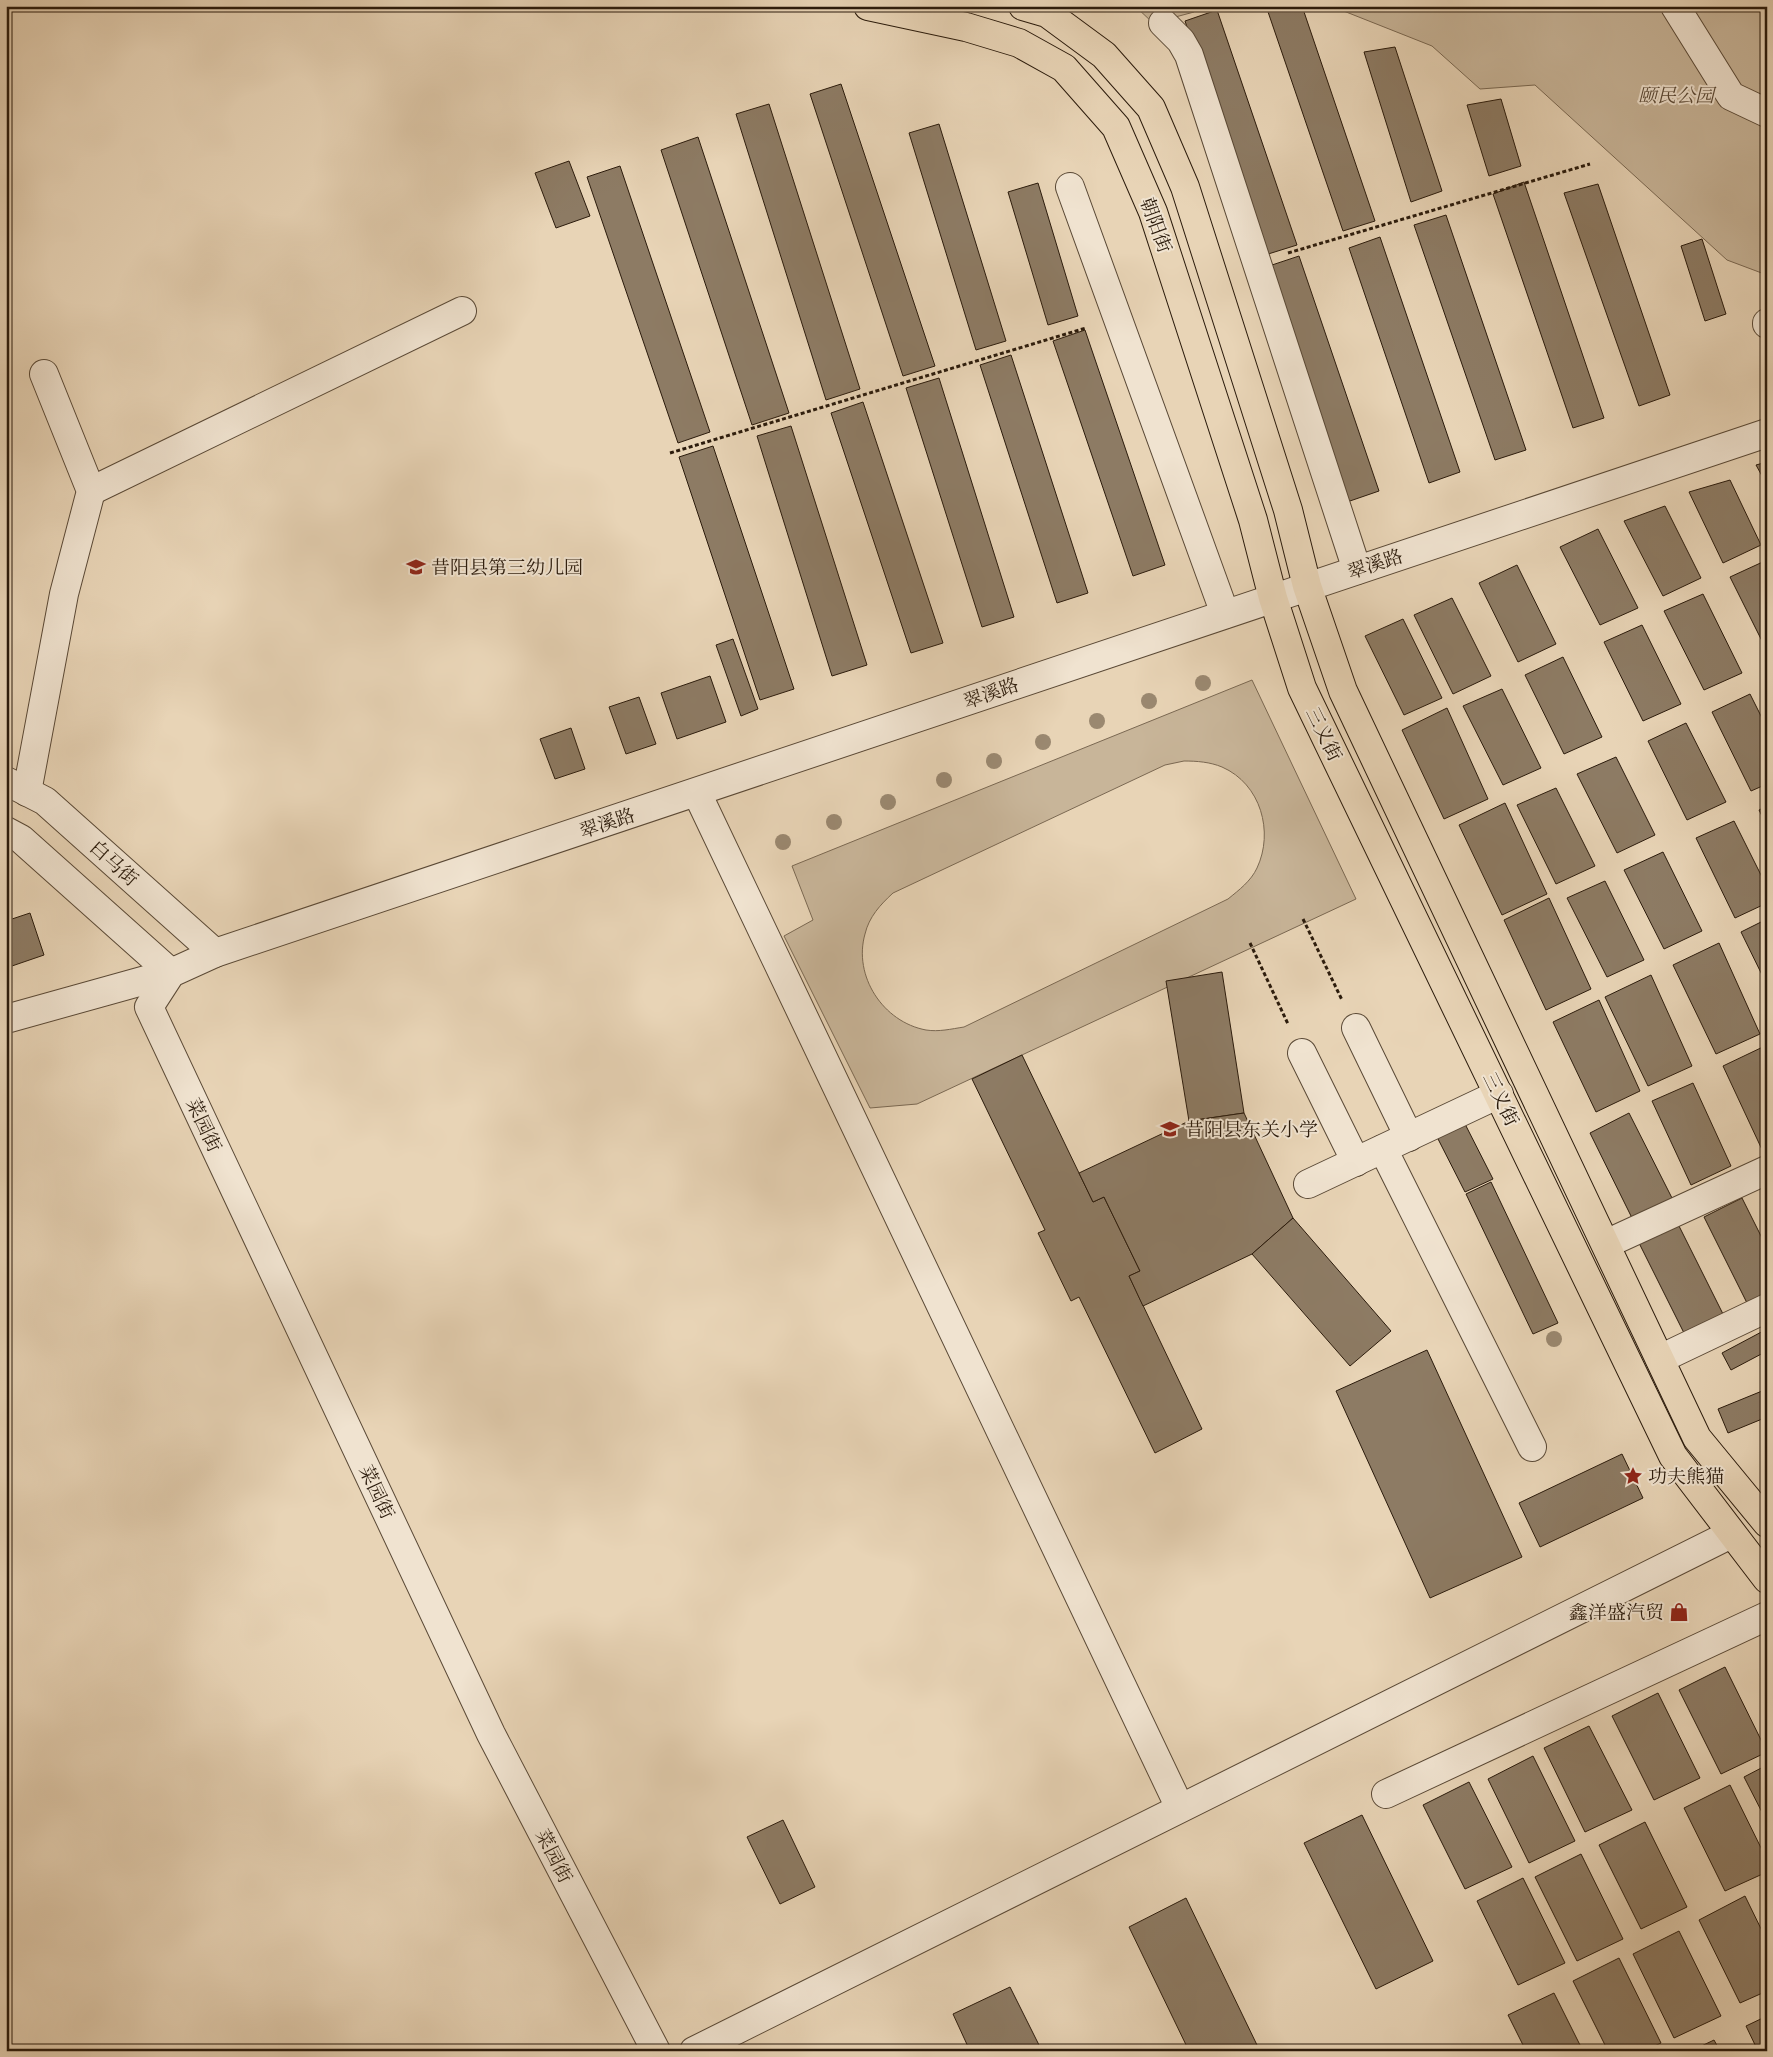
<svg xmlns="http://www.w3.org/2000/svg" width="1773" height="2057" font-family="'EB Garamond','Noto Serif SC',serif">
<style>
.green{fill:#c8b599;stroke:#7a6852;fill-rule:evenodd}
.building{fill:#8d7b64;stroke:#2b1b0c}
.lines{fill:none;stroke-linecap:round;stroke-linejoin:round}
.minor-casing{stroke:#5a4936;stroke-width:30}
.major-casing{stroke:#2b1b0c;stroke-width:30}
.path{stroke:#2b1b0c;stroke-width:3;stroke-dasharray:4 2.5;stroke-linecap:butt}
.minor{stroke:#f0e3d0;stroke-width:28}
.major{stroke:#e8d4b6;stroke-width:28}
.tree{fill:#9a8870}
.labels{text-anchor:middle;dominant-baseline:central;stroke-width:4;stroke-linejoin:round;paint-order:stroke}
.park-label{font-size:19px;font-style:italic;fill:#5a4936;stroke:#f0e3d0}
.street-label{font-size:19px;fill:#2b1b0c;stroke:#f0e3d0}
.poi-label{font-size:19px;fill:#2b1b0c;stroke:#f0e3d0;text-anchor:start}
</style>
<rect width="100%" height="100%" fill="#e8d4b6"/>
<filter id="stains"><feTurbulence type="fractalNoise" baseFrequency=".004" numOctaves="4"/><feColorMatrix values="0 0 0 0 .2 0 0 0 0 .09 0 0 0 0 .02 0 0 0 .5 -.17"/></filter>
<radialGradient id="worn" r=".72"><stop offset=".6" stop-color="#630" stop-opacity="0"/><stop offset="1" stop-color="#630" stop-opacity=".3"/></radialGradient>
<g class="green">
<path d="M1135 6H1198L1194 12 1153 23Z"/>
<path d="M1331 6H1767V275L1727 260 1535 85 1480 89 1432 46Z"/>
<path d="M1252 680 1356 899 917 1104 870 1108 784 936 813 920 792 866ZM1184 761C1197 761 1210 762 1222 767 1261 784 1274 832 1257 868 1251 881 1239 890 1228 899L964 1027C951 1029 939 1032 926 1030 883 1022 853 976 865 934 869 917 880 905 893 893L1165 765Z"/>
</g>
<g class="building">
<path d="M1266 6H1302L1375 221 1343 231Z"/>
<path d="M1217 10 1297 245 1265 255 1185 21Z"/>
<path d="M1395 47 1442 191 1411 202 1364 52Z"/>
<path d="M841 84 935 366 903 376 810 94Z"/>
<path d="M1501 99 1521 166 1489 176 1467 105Z"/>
<path d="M769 104 860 389 826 400 736 114Z"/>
<path d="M939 124 1006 341 976 350 909 133Z"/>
<path d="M698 137 789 413 752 425 661 150Z"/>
<path d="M569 161 590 216 556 228 535 173Z"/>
<path d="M620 166 710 432 678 443 587 177Z"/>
<path d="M1524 182 1604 418 1573 428 1493 194Z"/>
<path d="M1038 183 1078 316 1048 325 1008 192Z"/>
<path d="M1598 184 1670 395 1639 406 1564 193Z"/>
<path d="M1446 215 1526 450 1495 460 1414 225Z"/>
<path d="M1380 237 1460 472 1429 483 1349 248Z"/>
<path d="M1702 239 1726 314 1705 321 1681 246Z"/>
<path d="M1299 256 1379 491 1347 502 1266 267Z"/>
<path d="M1085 330 1165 565 1133 576 1053 341Z"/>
<path d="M1011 355 1088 593 1057 603 980 365Z"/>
<path d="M939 378 1014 617 982 627 906 388Z"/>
<path d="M863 402 943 643 911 653 831 413Z"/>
<path d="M791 426 867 665 832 676 757 436Z"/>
<path d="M713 446 794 689 760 700 679 457Z"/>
<path d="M1767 462V485L1756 465Z"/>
<path d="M1730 480 1761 545 1723 563 1689 492Z"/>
<path d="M1665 506 1701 578 1663 596 1624 521Z"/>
<path d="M1598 529 1638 608 1600 625 1560 547Z"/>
<path d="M1767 560V651L1730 577Z"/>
<path d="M1517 565 1556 644 1518 662 1479 583Z"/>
<path d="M1703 594 1742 673 1704 690 1664 611Z"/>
<path d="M1452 598 1491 676 1453 694 1414 615Z"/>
<path d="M1403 619 1442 698 1404 715 1365 636Z"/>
<path d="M1642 625 1681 704 1643 721 1604 642Z"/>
<path d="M733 639 758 709 741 716 716 645Z"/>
<path d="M1563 657 1602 737 1564 754 1525 675Z"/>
<path d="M710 676 726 722 677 739 661 693Z"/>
<path d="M1502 689 1541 768 1503 785 1463 706Z"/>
<path d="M1750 694 1767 728V784L1751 791 1712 712Z"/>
<path d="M639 697 656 744 626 754 609 707Z"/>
<path d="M1447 708 1488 799 1444 819 1402 730Z"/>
<path d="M1686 723 1726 802 1687 820 1648 741Z"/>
<path d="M571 728 585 769 555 779 540 739Z"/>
<path d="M1616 757 1655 835 1617 853 1577 774Z"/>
<path d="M1556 788 1595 866 1556 884 1517 805Z"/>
<path d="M1505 803 1547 894 1502 915 1459 825Z"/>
<path d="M1767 806V826L1759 810Z"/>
<path d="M1734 821 1767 887V903L1735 918 1696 838Z"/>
<path d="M1663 852 1702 931 1664 949 1624 870Z"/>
<path d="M1605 881 1644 960 1607 977 1567 898Z"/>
<path d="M1549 898 1591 989 1546 1010 1504 920Z"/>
<path d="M30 913 44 955 9 967 6 960V921Z"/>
<path d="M1767 919V985L1741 932Z"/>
<path d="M1719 943 1760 1034 1716 1054 1673 965Z"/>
<path d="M1222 972 1244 1113 1189 1121 1166 981Z"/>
<path d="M1651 975 1692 1066 1648 1086 1605 997Z"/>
<path d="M1599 1000 1640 1091 1596 1112 1553 1022Z"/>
<path d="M1767 1045V1155L1765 1156 1723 1066Z"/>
<path d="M1022 1055 1093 1202 1104 1197 1140 1271 1129 1276 1202 1429 1155 1453 1079 1297 1071 1301 1038 1233 1045 1230 972 1079Z"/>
<path d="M1693 1083 1731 1166 1691 1185 1652 1101Z"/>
<path d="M1244 1113 1293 1218 1252 1254 1143 1306 1129 1276 1140 1271 1104 1197 1093 1202 1079 1173 1189 1121Z"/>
<path d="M1629 1113 1672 1198 1632 1218 1590 1133Z"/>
<path d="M1464 1122 1493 1179 1465 1192 1436 1135Z"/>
<path d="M1491 1182 1558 1323 1533 1334 1466 1194Z"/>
<path d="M1742 1198 1767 1248V1299L1749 1307 1704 1217Z"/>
<path d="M1293 1218 1391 1331 1350 1366 1252 1254Z"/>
<path d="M1676 1220 1724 1316 1685 1335 1637 1239Z"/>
<path d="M1767 1329V1351L1731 1370 1722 1353Z"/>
<path d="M1427 1350 1522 1557 1430 1598 1336 1391Z"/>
<path d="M1767 1389V1417L1728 1433 1718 1409Z"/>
<path d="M1622 1454 1643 1498 1540 1547 1519 1503Z"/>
<path d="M1725 1667 1767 1752 1721 1774 1679 1690Z"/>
<path d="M1658 1693 1700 1778 1654 1800 1612 1716Z"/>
<path d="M1589 1726 1632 1810 1585 1832 1544 1748Z"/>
<path d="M1533 1756 1575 1841 1529 1863 1488 1779Z"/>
<path d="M1767 1765V1822L1744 1777Z"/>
<path d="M1469 1782 1512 1867 1465 1889 1423 1805Z"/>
<path d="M1730 1785 1767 1860V1872L1725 1891 1684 1808Z"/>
<path d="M1362 1815 1433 1961 1376 1989 1304 1843Z"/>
<path d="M783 1820 815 1887 780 1904 747 1837Z"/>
<path d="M1645 1822 1687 1907 1641 1929 1599 1845Z"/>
<path d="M1581 1854 1623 1939 1577 1961 1535 1877Z"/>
<path d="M1523 1878 1565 1963 1518 1985 1477 1901Z"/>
<path d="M1745 1896 1767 1941V1991L1740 2003 1699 1920Z"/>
<path d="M1186 1898 1257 2045 1245 2051H1189L1129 1927Z"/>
<path d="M1679 1931 1721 2016 1674 2038 1633 1954Z"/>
<path d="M1619 1958 1661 2043 1644 2051H1608L1573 1981Z"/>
<path d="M1010 1987 1042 2051H970L953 2014Z"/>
<path d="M1554 1993 1583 2051H1526L1508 2015Z"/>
<path d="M1767 2016V2051H1758L1746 2026Z"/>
<path d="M1714 2040 1720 2051H1691Z"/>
</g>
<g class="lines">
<g class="minor-casing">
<g id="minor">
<path d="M1675 6 1731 96 1767 113"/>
<path d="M1163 23 1181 41 1189 55 1357 570"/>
<path d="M1070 187 1225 614"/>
<path d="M1767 323V324"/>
<path d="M91 491 462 311"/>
<path d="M6 781 45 801 215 953"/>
<path d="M27 792 64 594 91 491 44 374"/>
<path d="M697 793 1180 1808"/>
<path d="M6 831 21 839 171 973"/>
<path d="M6 1019 171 973"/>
<path d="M1356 1028 1409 1137"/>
<path d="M1302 1053 1356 1162"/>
<path d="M1383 1149 1532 1447"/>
<path d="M1308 1184 1499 1094"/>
<path d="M1606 1244 1767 1170"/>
<path d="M1660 1359 1767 1308"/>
<path d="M1386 1794 1767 1616"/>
<path d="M656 2051 491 1734 149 1007 171 973 215 953 1767 433"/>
<path d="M694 2051 1731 1534"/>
</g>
</g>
<g class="major-casing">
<g id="major">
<path d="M868 6 966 27 1019 43 1064 68 1116 127 1153 212 1253 520 1273 598 1302 688 1673 1456 1767 1579"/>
<path d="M1023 6 1047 13 1104 55 1151 108 1185 187 1288 510 1307 586 1343 691 1697 1438 1767 1523"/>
</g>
</g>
<g class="path">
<path d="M1288 253 1590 164"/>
<path d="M670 453 1086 328"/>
<path d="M1303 919 1342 1000"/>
<path d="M1250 943 1288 1024"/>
</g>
<use href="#minor" class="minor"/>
<use href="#major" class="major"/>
</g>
<g class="tree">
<circle cx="1203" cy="683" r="8"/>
<circle cx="1149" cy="701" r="8"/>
<circle cx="1097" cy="721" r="8"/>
<circle cx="1043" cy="742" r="8"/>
<circle cx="994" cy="761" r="8"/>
<circle cx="944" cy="780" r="8"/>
<circle cx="888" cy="802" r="8"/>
<circle cx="834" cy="822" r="8"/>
<circle cx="783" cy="842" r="8"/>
<circle cx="1554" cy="1339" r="8"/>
</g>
<defs>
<g id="school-bare" transform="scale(1.5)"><path d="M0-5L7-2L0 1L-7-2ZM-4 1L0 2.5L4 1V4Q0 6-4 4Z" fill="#8f2418" stroke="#f0e3d0" stroke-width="2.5" paint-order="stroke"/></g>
<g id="sight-bare" transform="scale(1.5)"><path d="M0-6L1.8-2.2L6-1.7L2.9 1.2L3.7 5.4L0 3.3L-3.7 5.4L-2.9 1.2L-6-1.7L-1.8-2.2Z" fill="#8f2418" stroke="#f0e3d0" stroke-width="2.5" paint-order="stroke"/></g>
<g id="shop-bare" transform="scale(1.5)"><path d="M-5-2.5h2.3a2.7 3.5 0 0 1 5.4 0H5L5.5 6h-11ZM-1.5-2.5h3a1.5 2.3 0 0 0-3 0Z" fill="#8f2418" stroke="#f0e3d0" stroke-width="2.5" paint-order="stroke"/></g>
</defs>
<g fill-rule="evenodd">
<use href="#school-bare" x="416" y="567"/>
<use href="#school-bare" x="1170" y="1129"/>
<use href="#sight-bare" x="1633" y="1476"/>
<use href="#shop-bare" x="1679" y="1612"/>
</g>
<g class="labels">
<g class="park-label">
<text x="1676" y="95">颐民公园</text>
</g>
<g class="street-label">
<text transform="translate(1156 225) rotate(70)">朝阳街</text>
<text transform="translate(1375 564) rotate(-18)">翠溪路</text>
<text transform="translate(991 693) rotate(-19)">翠溪路</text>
<text transform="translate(1324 734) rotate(64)">三义街</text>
<text transform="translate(607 823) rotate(-18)">翠溪路</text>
<text transform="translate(114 863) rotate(42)">白马街</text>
<text transform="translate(1501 1099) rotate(64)">三义街</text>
<text transform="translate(204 1125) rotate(65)">菜园街</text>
<text transform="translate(377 1492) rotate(65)">菜园街</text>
<text transform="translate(554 1856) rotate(63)">菜园街</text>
</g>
<g class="poi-label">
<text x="431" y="567">昔阳县第三幼儿园</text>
<text x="1185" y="1129">昔阳县东关小学</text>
<text x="1648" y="1476">功夫熊猫</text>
<text x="1664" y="1612" text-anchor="end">鑫洋盛汽贸</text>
</g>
</g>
<rect width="1773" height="2057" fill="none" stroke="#e8d4b6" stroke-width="25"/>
<rect x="8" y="8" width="1758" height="2042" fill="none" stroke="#2b1b0c" stroke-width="2.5"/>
<rect x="12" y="12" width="1748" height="2032" fill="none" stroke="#2b1b0c"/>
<rect width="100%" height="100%" filter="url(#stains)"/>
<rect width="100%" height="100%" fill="url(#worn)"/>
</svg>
